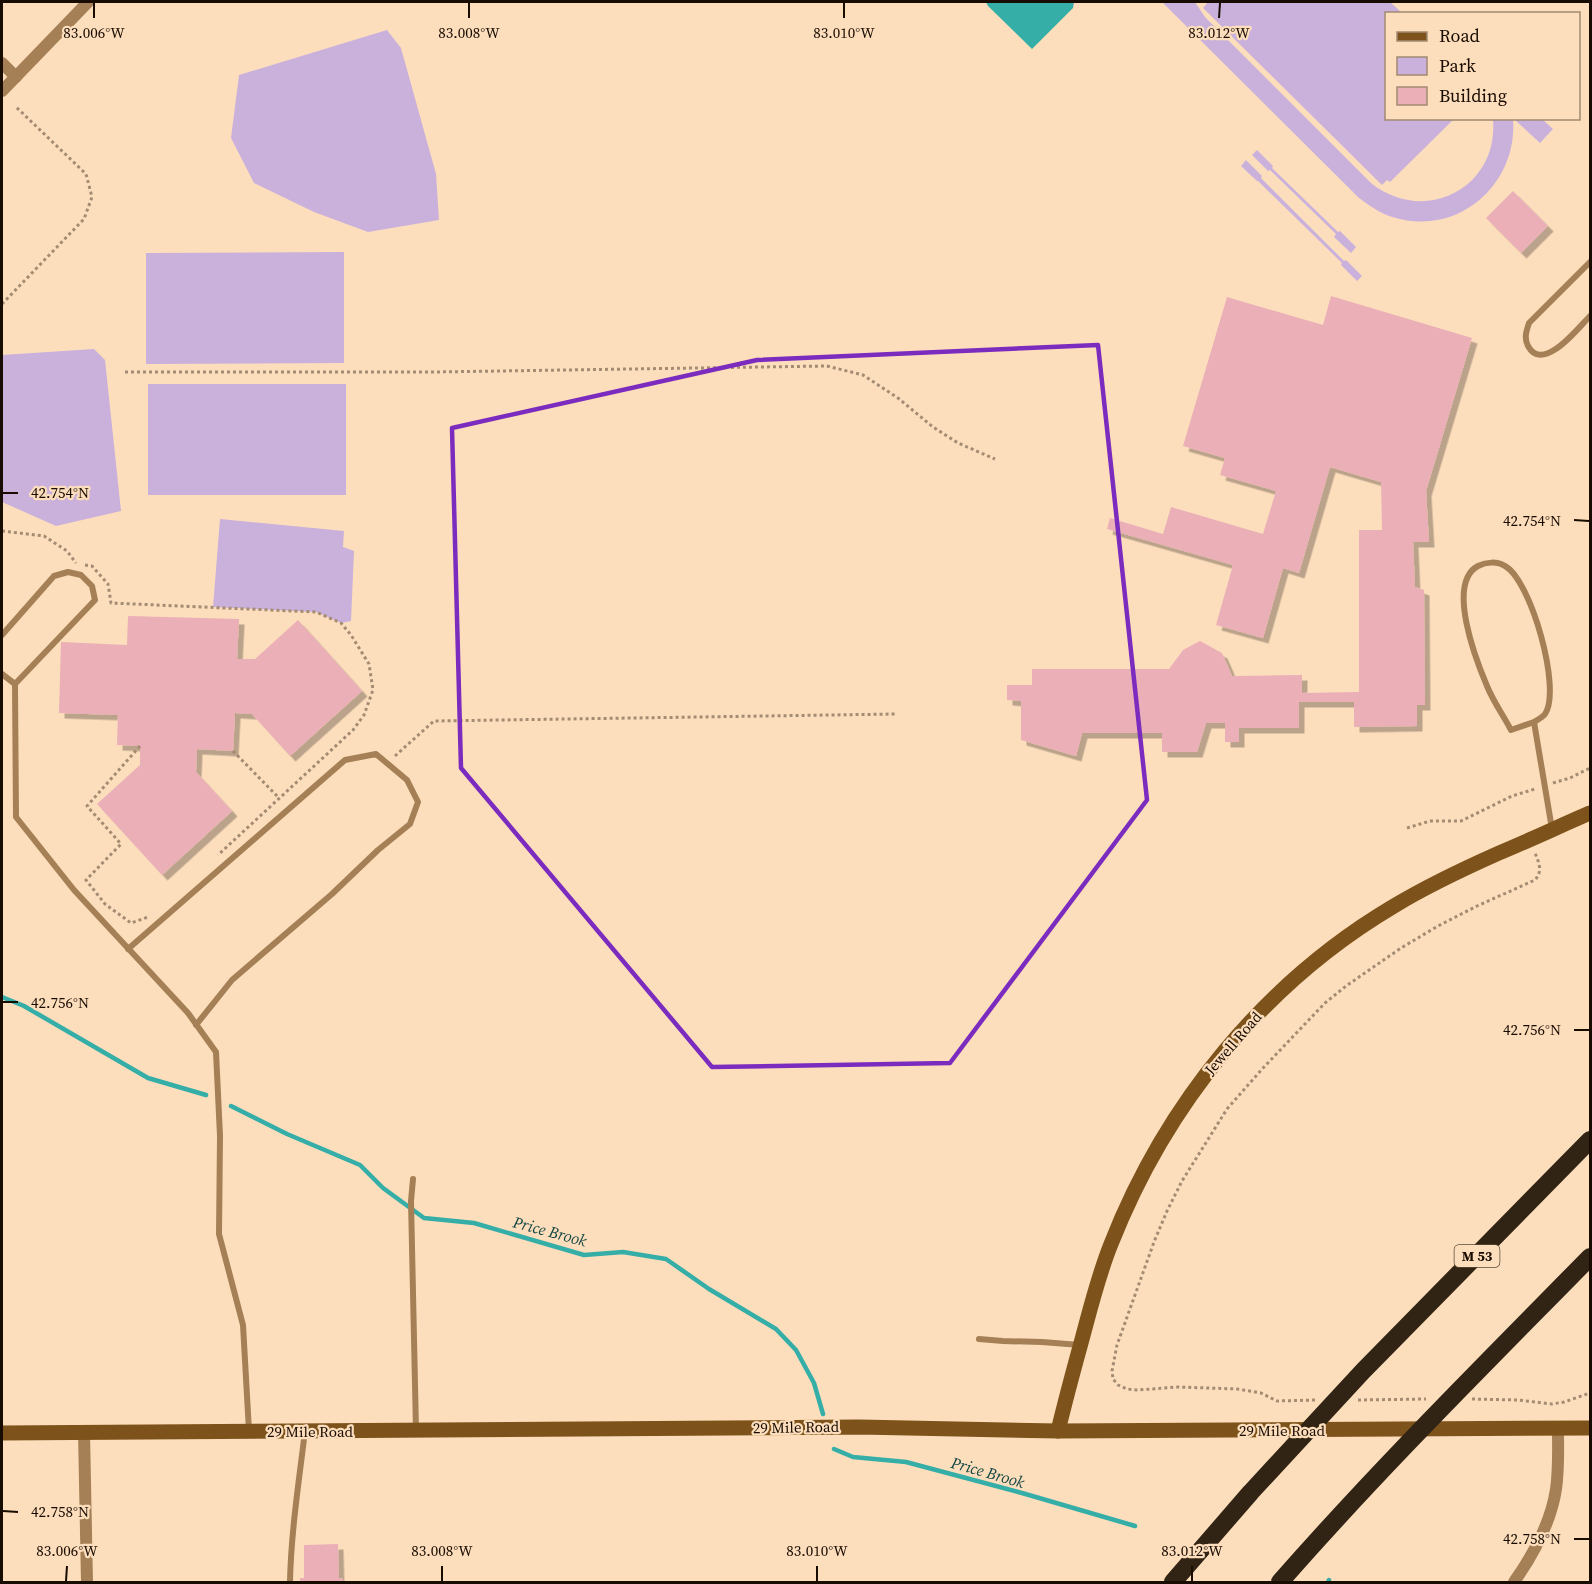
<svg xmlns="http://www.w3.org/2000/svg" width="1592" height="1584" font-family="'Source Serif 4',serif">
<style>
.green{fill:#c9b1dc}
.water{fill:#35aea8}
.lines{fill:none;stroke-linecap:round;stroke-linejoin:round}
.stream{stroke:#35aea8;stroke-width:4.5}
.building{fill:#eaafb7;filter:url(#shadow)}
.path{stroke:#a48c73;stroke-width:3;stroke-dasharray:3 3;stroke-linecap:butt}
.lane{stroke:#a58056;stroke-width:6}
.street{stroke:#a58056;stroke-width:12}
.secondary{stroke:#7d531b;stroke-width:15}
.highway{stroke:#312414;stroke-width:18}
.marked{fill:none;stroke:#7b2cbf;stroke-width:4.5;stroke-linejoin:round}
.ticks{fill:none;stroke:#180b00;stroke-width:2}
.labels{text-anchor:middle;dominant-baseline:central;stroke-width:4.5;stroke-linejoin:round;paint-order:stroke}
.shield{fill:#fddebc;stroke:#5d4a38;stroke-width:1.5}
.shield-label{font-size:14px;font-weight:bold;fill:#180b00}
.street-label{font-size:15px;fill:#180b00;stroke:#fddebc}
.water-label{font-size:16px;font-style:italic;fill:#134744;stroke:#fddebc}
.ticks-label{font-size:15px;text-anchor:middle;fill:#180b00;stroke:#fddebc;stroke-width:4.5;stroke-linejoin:round;paint-order:stroke}
</style>
<defs>
<filter id="shadow"><feDropShadow dx="5.5" dy="5.5" stdDeviation="0" flood-color="#0004"/></filter>
</defs>
<rect width="100%" height="100%" fill="#fddebc"/>
<g class="green">
<path d="M1162 2H1195L1205 17 1371 183C1425 226 1499 188 1493 119H1513C1518 181 1463 234 1400 219 1384 216 1371 207 1359 198Z"/>
<path d="M1208 2H1390L1402 13 1386 14V118L1454 119 1390 182 1387 180 1382 185 1203 8Z"/>
<path d="M387 30 401 48 436 174 439 220 368 232 314 212 254 183 231 138 239 75Z"/>
<path d="M1514 119H1542L1553 129 1540 143Z"/>
<path d="M1257 150 1273 166 1272 168 1338 232 1340 231 1356 247 1351 253 1334 237 1336 234 1270 170 1268 171 1252 155Z"/>
<path d="M1246 160 1262 176 1261 178 1344 261 1346 260 1362 276 1357 281 1341 265 1342 263 1258 181H1257L1241 166Z"/>
<path d="M344 252V363L146 364V253Z"/>
<path d="M94 349 105 360 121 511 56 526 2 502V355Z"/>
<rect x="148" y="384" width="198" height="111"/>
<path d="M220 519 344 531 343 547 354 551 351 621 341 623 316 612 213 607Z"/>
</g>
<path class="water" d="M986 2H1074L1073 8 1032 49 988 6Z"/>
<g class="lines">
<g class="stream">
<path d="M2 997 24 1006 148 1078 206 1095"/>
<path d="M231 1106 287 1134 360 1165 383 1188 424 1218 474 1223 584 1255 623 1252 666 1259 709 1289 776 1329 796 1350 814 1383 823 1414"/>
<path d="M834 1449 853 1457 906 1462 1022 1493 1135 1526"/>
<path d="M1328 1582 1329 1580"/>
</g>
</g>
<g class="building">
<path d="M1513 191 1548 226 1521 253 1486 218Z"/>
<path d="M1331 296 1472 338 1426 491 1429 542H1413L1415 587 1424 590 1425 705H1417V726L1354 727V702H1299V728H1239V742H1225V723H1206L1197 752H1162V733H1082L1076 756 1021 740V701L1007 700V685H1032V669H1169L1183 650 1200 641 1222 653 1232 676 1302 675V693L1359 692V530H1382L1381 482 1330 467 1299 573 1283 568 1263 638 1216 625 1233 565 1107 529 1110 518 1163 534 1171 507 1263 534 1276 491 1220 475 1225 458 1183 446 1227 297 1323 325Z"/>
<path d="M128 616 239 619 237 659H255L298 620 362 691 290 756 252 714 235 713 233 751 197 749 196 772 232 811 162 875 97 804 140 765V746L117 745 118 715 59 713 61 642 127 645Z"/>
<path d="M338 1544 339 1579 343 1578V1582H300V1578H304V1545Z"/>
</g>
<g class="lines">
<g class="path">
<path d="M2 304 84 219 92 197 86 174 15 106"/>
<path d="M125 372H434L827 366 863 375 898 398 933 427 958 443 995 459"/>
<path d="M2 531 44 536 67 551 76 563"/>
<path d="M85 565 92 566 108 584 111 603 316 612 341 623 351 635 369 664 373 690 364 715 353 730 218 855"/>
<path d="M140 746 87 806 121 844 86 880 105 904 131 923 148 917"/>
<path d="M233 751 279 798"/>
<path d="M395 756 434 721 896 714"/>
<path d="M1553 783 1570 778 1590 768"/>
<path d="M1407 828 1430 821H1461L1512 796 1535 789"/>
<path d="M1472 1399 1518 1400 1552 1404 1564 1402 1590 1393"/>
<path d="M1315 1400 1277 1401 1261 1393 1237 1389 1178 1387 1138 1390 1127 1389 1118 1385 1113 1379 1112 1371 1117 1345 1154 1242 1167 1211 1182 1181 1227 1109 1264 1067 1325 1003 1346 986 1401 948 1438 926 1477 906 1535 880C1543 871 1539 863 1535 853"/>
<path d="M1358 1400 1426 1399"/>
</g>
<g class="lane">
<path d="M1590 262 1529 323C1526 332 1524 338 1528 346 1543 374 1579 327 1590 316"/>
<path d="M2 635 54 576 68 572 81 575 92 586 95 600 15 684 16 817 74 890 188 1013 216 1052 220 1136 219 1234 243 1325 249 1431"/>
<path d="M2 674 15 684"/>
<path d="M1534 722C1537 720 1542 718 1545 714 1562 690 1531 580 1505 566 1497 561 1486 562 1478 566 1446 583 1476 660 1487 686 1493 701 1503 715 1511 730L1534 722 1552 829"/>
<path d="M128 949 345 760 376 754 407 780 418 802 410 824 378 850 332 894 232 980 196 1025"/>
<path d="M413 1179 411 1201 416 1430"/>
<path d="M979 1339 1003 1341 1042 1342 1080 1345"/>
<path d="M290 1582C291 1532 299 1481 305 1431"/>
</g>
<g class="street">
<path d="M2 63 16 77"/>
<path d="M2 91 88 2"/>
<path d="M84 1432 87 1582"/>
<path d="M1514 1582C1533 1555 1551 1523 1556 1489 1559 1469 1558 1449 1558 1428"/>
</g>
<g class="secondary">
<path d="M1058 1431C1065 1402 1073 1372 1081 1343 1090 1310 1098 1276 1111 1244 1166 1104 1264 983 1394 906 1427 886 1463 869 1499 853 1530 840 1560 826 1590 813"/>
<path d="M2 1433 859 1427 1058 1431 1590 1428"/>
</g>
<g class="highway">
<path d="M1173 1582 1251 1492 1363 1371 1590 1140"/>
<path d="M1280 1582C1379 1469 1485 1364 1590 1257"/>
</g>
</g>
<path class="marked" d="M1098 345 1147 800 950 1063 712 1067 461 768 452 428 757 360Z"/>
<path class="ticks" d="M94 18V3M469 18V3M844 18V3M1219 18 1220 3M3 493H18M1574 520 1589 521M3 1002H18M1574 1030H1589M3 1511 18 1512M1574 1539H1589M66 1581 67 1566M442 1581V1566M817 1581V1566M1192 1581V1566"/>
<g class="labels">
<rect class="shield" x="1454.5" y="1245" width="45" height="22" rx="4.5"/>
<g class="shield-label">
<text x="1477" y="1256">M 53</text>
</g>
<g class="street-label">
<text transform="translate(1233 1043) rotate(-49)">Jewell Road</text>
<text transform="translate(796 1427) rotate(-1)">29 Mile Road</text>
<text x="1282" y="1430">29 Mile Road</text>
<text x="310" y="1431">29 Mile Road</text>
</g>
<g class="water-label">
<text transform="translate(550 1231) rotate(15)">Price Brook</text>
<text transform="translate(988 1472) rotate(16)">Price Brook</text>
</g>
</g>
<g class="ticks-label">
<text x="94" y="38">83.006°W</text>
<text x="469" y="38">83.008°W</text>
<text x="844" y="38">83.010°W</text>
<text x="1219" y="38">83.012°W</text>
<text x="60" y="498">42.754°N</text>
<text x="1532" y="526">42.754°N</text>
<text x="60" y="1008">42.756°N</text>
<text x="1532" y="1035">42.756°N</text>
<text x="60" y="1517">42.758°N</text>
<text x="1532" y="1544">42.758°N</text>
<text x="67" y="1556">83.006°W</text>
<text x="442" y="1556">83.008°W</text>
<text x="817" y="1556">83.010°W</text>
<text x="1192" y="1556">83.012°W</text>
</g>
<rect width="1592" height="1584" fill="none" stroke="#180b00" stroke-width="6"/>
<rect x="1385" y="12" width="195" height="108" fill="#fddebc" stroke="#a18a71" stroke-width="1.5"/>
<rect x="1397" y="32" width="30" height="9" fill="#7d531b" stroke="#a18a71" stroke-width="1.5"/>
<text x="1439" y="42" font-size="18" fill="#180b00">Road</text>
<rect x="1397" y="57" width="30" height="18" fill="#c9b1dc" stroke="#a18a71" stroke-width="1.5"/>
<text x="1439" y="72" font-size="18" fill="#180b00">Park</text>
<rect x="1397" y="87" width="30" height="18" fill="#eaafb7" stroke="#a18a71" stroke-width="1.5"/>
<text x="1439" y="102" font-size="18" fill="#180b00">Building</text>
</svg>
